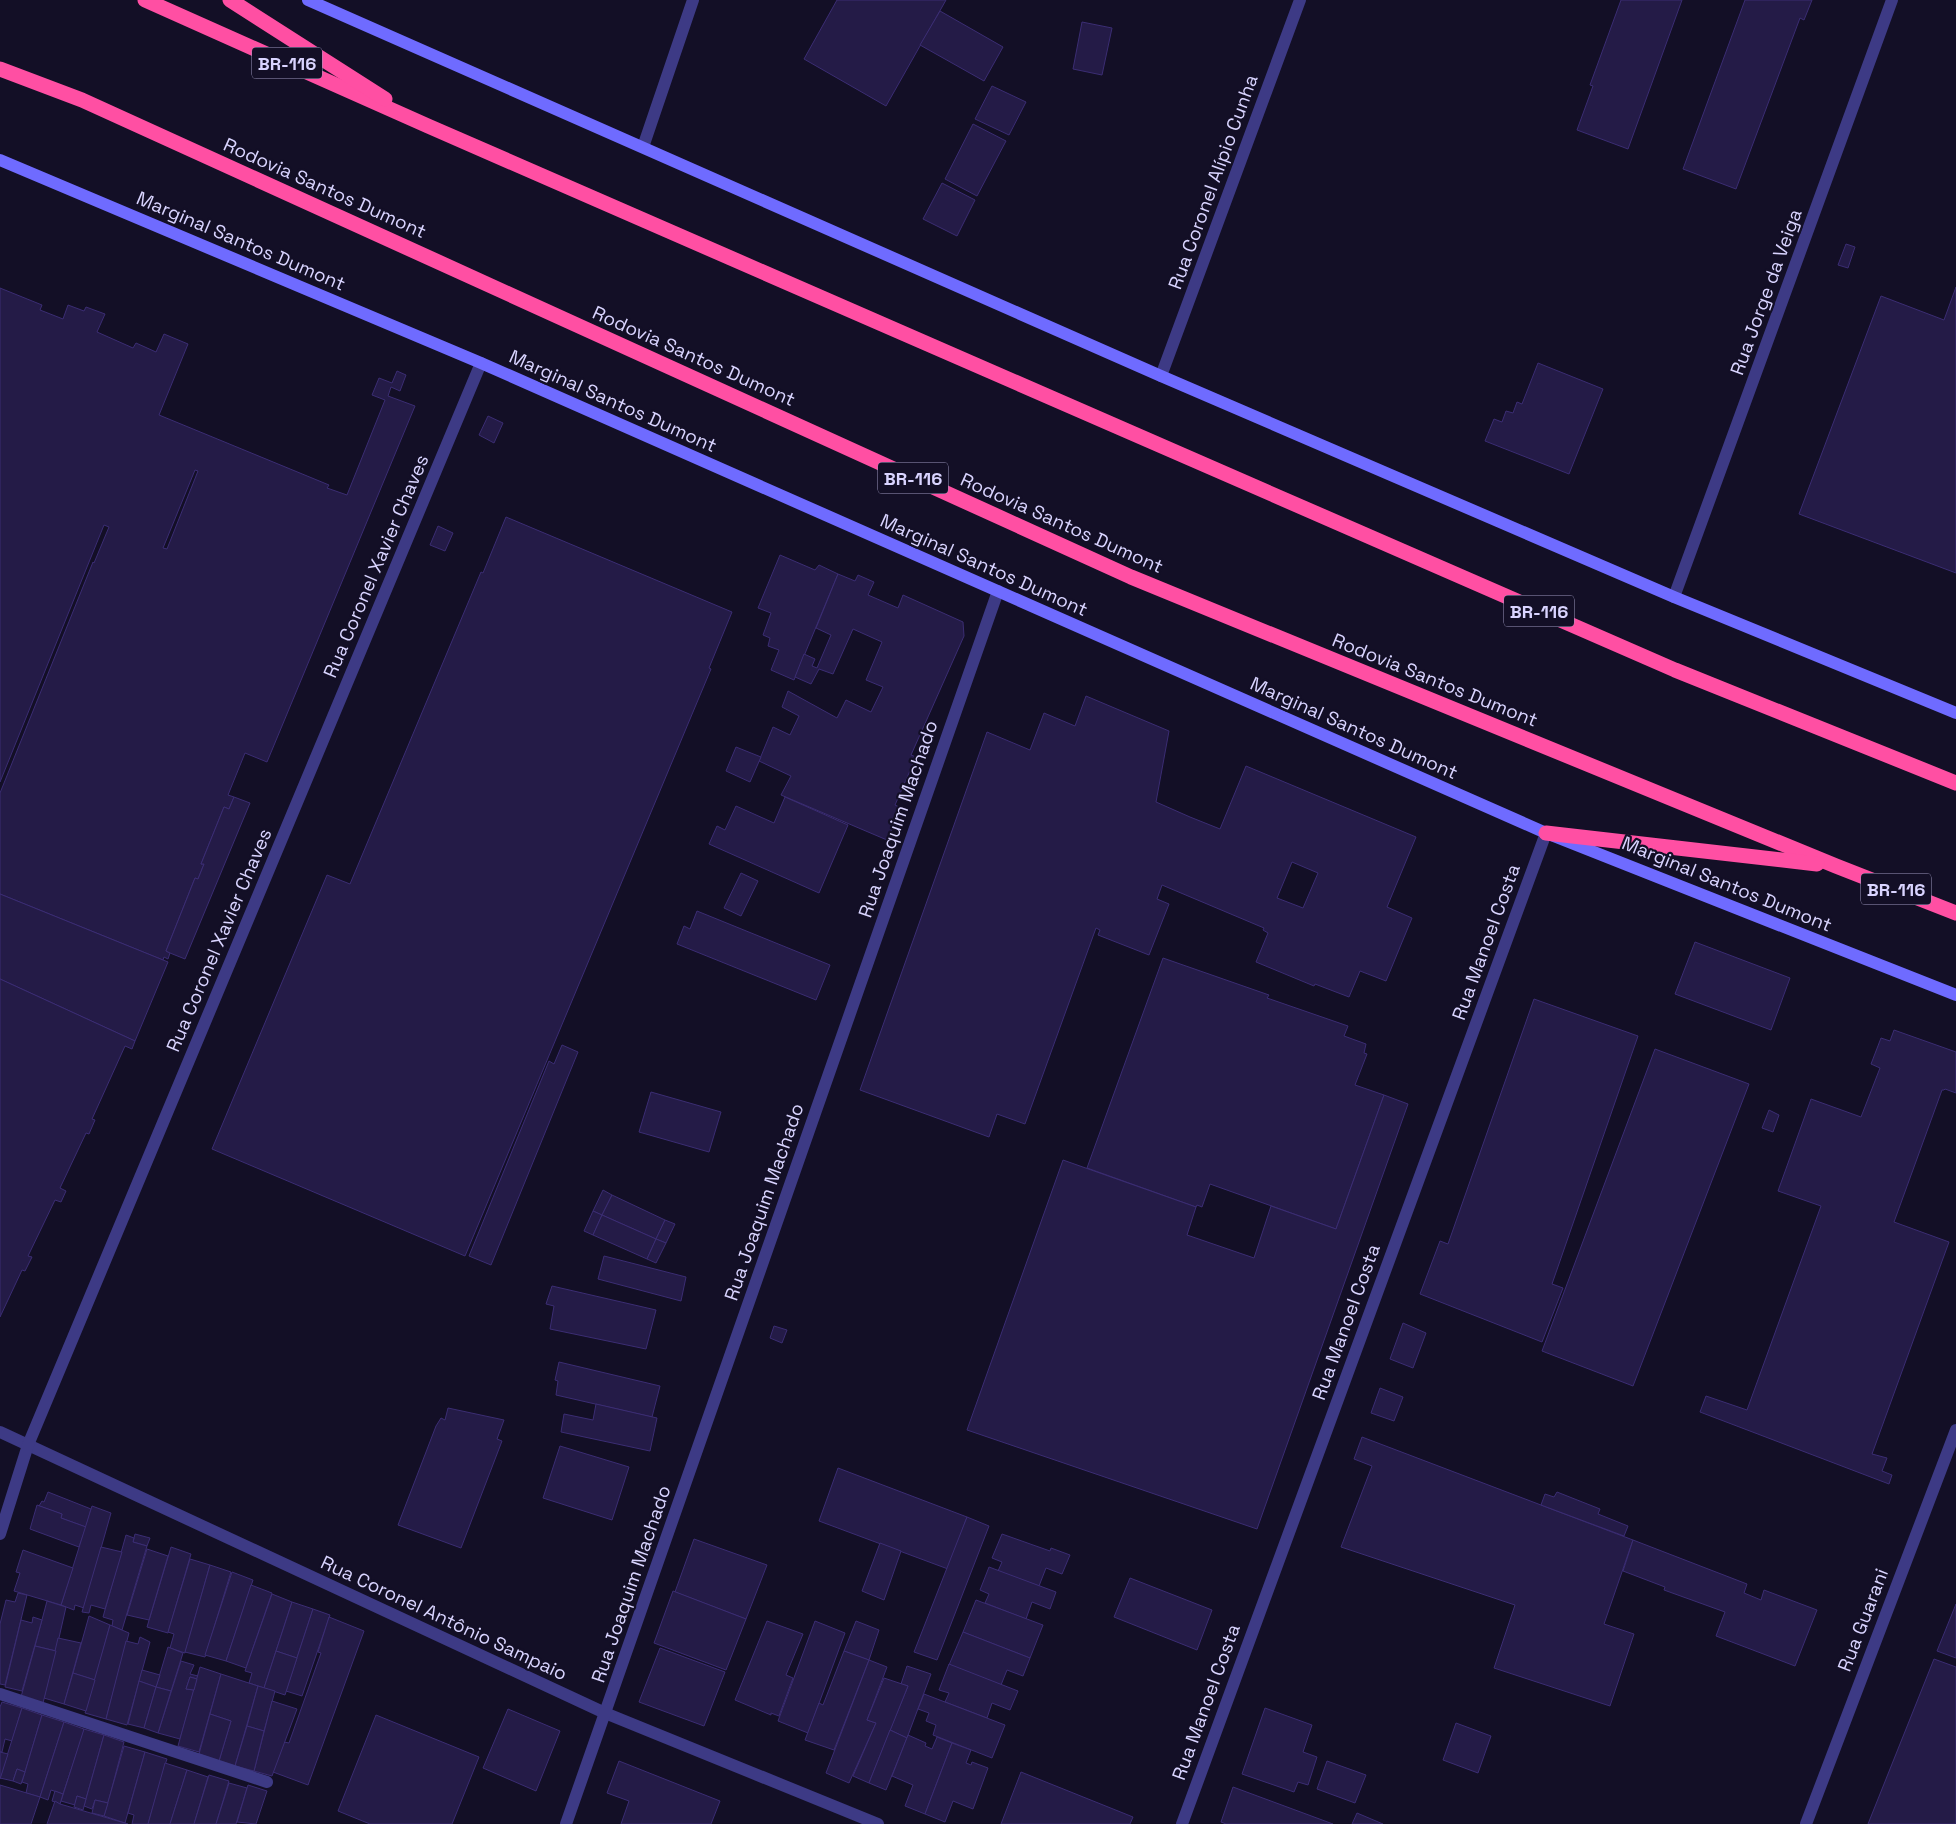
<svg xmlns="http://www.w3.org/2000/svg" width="1956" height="1824" font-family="'Space Grotesk',sans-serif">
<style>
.building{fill:#241b47;stroke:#3b2d73;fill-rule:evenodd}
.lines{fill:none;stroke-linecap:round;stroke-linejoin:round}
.lane{stroke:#3d3a85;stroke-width:12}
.street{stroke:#3d3a85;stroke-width:12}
.secondary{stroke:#6f6bff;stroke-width:12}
.highway{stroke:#ff4fa3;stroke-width:15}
.labels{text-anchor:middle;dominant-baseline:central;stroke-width:4.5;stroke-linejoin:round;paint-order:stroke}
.shield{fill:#130f26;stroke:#9e99be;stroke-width:1}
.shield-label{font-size:18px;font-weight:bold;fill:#d9d4ff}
.street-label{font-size:19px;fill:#d9d4ff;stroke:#130f26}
</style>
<rect width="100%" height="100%" fill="#130f26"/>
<g class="building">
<path d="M837 0H946L886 106 804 59Z"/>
<path d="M1621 0H1682L1628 149 1577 130 1593 86 1590 85Z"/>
<path d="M1745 0H1812L1804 20 1800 18 1736 189 1683 169Z"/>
<path d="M940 11 1003 47 984 81 920 45Z"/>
<path d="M1082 22 1112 28 1102 75 1073 69Z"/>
<path d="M992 86 1026 102 1009 135 975 119Z"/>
<path d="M973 124 1006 141 977 196 945 179Z"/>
<path d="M942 183 975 200 957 236 923 219Z"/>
<path d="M1846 244 1855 247 1848 268 1838 265Z"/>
<path d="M1956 287V573L1799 514 1881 296 1944 320Z"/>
<path d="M0 288 42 305 40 310 63 319 68 305 84 311 86 307 105 314 97 332 133 348 136 343 156 352 164 334 188 344 159 415 329 485 327 488 347 495 385 400 372 395 379 378 392 383 397 371 406 375 400 391 391 387 388 396 415 406 267 762 245 753 228 795 234 797 229 809 224 807 201 864H204L198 879 195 878 166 951 170 953 168 959 164 957 163 960 0 894V793L93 562 94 563 109 527 104 525 0 782ZM195 470 198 471 167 549 163 548Z"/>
<path d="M1538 363 1603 389 1569 474 1485 441 1494 419 1502 422 1506 411 1513 413 1517 402 1522 404Z"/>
<path d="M488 416 503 423 494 443 479 435Z"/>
<path d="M506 517 732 612 709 668 711 669 465 1256 212 1149 327 875 350 884 481 572 483 573Z"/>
<path d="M438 526 453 533 445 551 430 545Z"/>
<path d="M780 555 815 570 819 565 838 574 794 680 771 670 779 650 768 646 770 638 763 635 771 613 758 608Z"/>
<path d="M838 574 855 581 858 575 874 582 868 595 898 608 903 595 963 622 964 636 911 755 916 757 895 805 901 808 887 840 781 795 791 776 759 761 773 727 790 735 799 716 782 707 788 691 837 718 846 700 871 712 883 687 866 680 882 642 853 629 833 674 819 669 811 684 795 677 804 654 815 659 812 666 817 668 831 635 816 628Z"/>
<path d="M1086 696 1169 731 1156 802 1190 817 1220 829 1246 766 1416 837 1387 907 1412 918 1386 981 1360 971 1349 997 1315 984 1314 986 1256 962 1268 933 1263 930 1264 928 1162 885 1157 899 1169 904 1149 955 1098 935 1100 930 1096 928 1025 1124 997 1114 989 1137 860 1090 987 732 1030 750 1044 713 1075 726ZM1292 862 1318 873 1303 908 1277 898Z"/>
<path d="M736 747 761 757 750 782 726 771Z"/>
<path d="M234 797 250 803 185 959 170 953 166 951 195 878 198 879 204 864H201L224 807 229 809Z"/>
<path d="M785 797 848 825 819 893 709 844 717 826 725 830 736 806 774 823Z"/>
<path d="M741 873 758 881 741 916 724 908Z"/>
<path d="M0 894 168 962 135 1041 0 979Z"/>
<path d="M697 911 830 965 816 1000 677 944 684 926 690 929Z"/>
<path d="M1695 942 1790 978 1771 1030 1675 994Z"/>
<path d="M1163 958 1269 995 1267 998 1348 1026 1344 1036 1366 1044 1364 1053 1367 1054 1355 1085 1384 1095 1336 1229 1210 1184 1202 1207 1197 1205 1196 1207 1087 1168Z"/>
<path d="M0 979 135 1041 132 1049 125 1046 92 1119 95 1120 89 1134 86 1133 60 1188 66 1191 61 1202 55 1200 28 1256 32 1257 25 1271 22 1270 0 1317Z"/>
<path d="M1534 999 1638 1036 1552 1284 1563 1288 1542 1342 1420 1294 1440 1241 1448 1244Z"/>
<path d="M1894 1030 1956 1052V1093L1945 1089 1944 1090H1942L1894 1222 1949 1242 1872 1454 1887 1458 1882 1471 1892 1475 1889 1484 1700 1412 1706 1396 1747 1410 1821 1206 1778 1191 1811 1099 1861 1117 1880 1068 1871 1064 1881 1038 1890 1041Z"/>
<path d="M562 1045 578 1052 491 1265 469 1256 549 1061 554 1064Z"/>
<path d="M1655 1049 1749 1084 1633 1386 1542 1351Z"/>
<path d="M651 1092 721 1112 709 1152 639 1132Z"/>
<path d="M1384 1095 1408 1104 1257 1529 967 1430 1063 1160 1196 1207 1187 1235 1254 1258 1271 1206 1336 1229Z"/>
<path d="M1769 1110 1779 1115 1773 1132 1762 1128Z"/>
<path d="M603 1190 612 1195 602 1215 593 1211Z"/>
<path d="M612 1195 665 1220 656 1239 602 1215Z"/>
<path d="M593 1211 602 1215 593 1235 584 1231Z"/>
<path d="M602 1215 656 1239 647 1259 593 1235Z"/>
<path d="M665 1220 675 1224 666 1243 656 1239Z"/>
<path d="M656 1239 666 1243 656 1263 647 1259Z"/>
<path d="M604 1256 686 1277 681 1301 598 1279Z"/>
<path d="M552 1286 656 1310 646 1349 550 1329 554 1306 546 1304Z"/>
<path d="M1403 1323 1426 1333 1413 1368 1390 1359Z"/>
<path d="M774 1326 787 1330 782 1343 770 1338Z"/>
<path d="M559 1362 660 1386 652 1417 556 1395 558 1381 555 1380Z"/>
<path d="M1380 1388 1403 1397 1394 1421 1371 1413Z"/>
<path d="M596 1404 657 1418 650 1451 561 1432 564 1414 593 1420Z"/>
<path d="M448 1408 504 1420 497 1439 502 1441 461 1548 398 1525 436 1426 441 1418 445 1420Z"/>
<path d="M1362 1437 1633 1540 1604 1624 1634 1634 1610 1706 1494 1668 1515 1605 1341 1547 1372 1466 1354 1459Z"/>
<path d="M560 1446 629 1467 612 1520 543 1498Z"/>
<path d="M838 1468 967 1517 948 1569 819 1521Z"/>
<path d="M48 1492 91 1509 86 1527 61 1518 62 1514 39 1506 42 1501 44 1502Z"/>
<path d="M1557 1492 1600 1509 1598 1514 1628 1526 1624 1536 1541 1505 1545 1494 1554 1497Z"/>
<path d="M37 1505 62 1514 61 1518 86 1527 79 1547 30 1529Z"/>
<path d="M92 1506 111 1513 84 1608 75 1605 74 1610 61 1605Z"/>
<path d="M967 1517 989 1526 937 1660 914 1652Z"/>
<path d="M135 1534 150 1538 147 1546 133 1542Z"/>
<path d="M1002 1534 1050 1551 1051 1548 1070 1555 1062 1574 1046 1568 1039 1586 998 1571 1002 1562 992 1558Z"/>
<path d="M126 1535 134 1538 133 1542 147 1546 122 1630 112 1626 113 1620 103 1617Z"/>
<path d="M694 1539 767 1565 746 1619 675 1592Z"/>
<path d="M1633 1540 1747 1584 1744 1593 1761 1600 1764 1590 1817 1610 1795 1666 1716 1636 1725 1612 1664 1590 1665 1587 1623 1571Z"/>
<path d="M880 1543 901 1551 884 1600 862 1591Z"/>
<path d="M101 1547 122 1552 105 1609 91 1605 89 1613 82 1612Z"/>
<path d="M171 1547 191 1554 168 1633 147 1627Z"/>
<path d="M147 1549 168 1556 149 1620 127 1615Z"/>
<path d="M23 1550 73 1568 61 1605 14 1591 20 1573 16 1572Z"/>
<path d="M190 1559 210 1565 185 1653 170 1648 174 1634 168 1632Z"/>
<path d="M210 1565 231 1572 205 1657 185 1652Z"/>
<path d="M989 1567 1056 1592 1050 1609 1032 1602 1026 1619 985 1603 989 1594 980 1590Z"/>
<path d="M232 1572 253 1580 226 1661 205 1655Z"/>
<path d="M1130 1578 1212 1610 1197 1650 1114 1617Z"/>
<path d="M251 1585 272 1593 246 1668 226 1661Z"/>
<path d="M673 1591 746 1619 726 1670 654 1643Z"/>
<path d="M18 1593 27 1595 5 1685 0 1684V1624L6 1600 15 1602Z"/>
<path d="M272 1594 292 1602 264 1688 249 1683 252 1673 245 1671Z"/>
<path d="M976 1600 1043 1625 1030 1658 963 1632Z"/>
<path d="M47 1601 66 1607 56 1651 35 1646Z"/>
<path d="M292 1602 313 1609 297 1658 276 1651Z"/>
<path d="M1956 1604V1658L1937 1651Z"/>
<path d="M313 1609 330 1615 302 1696 286 1691Z"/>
<path d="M89 1616 110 1625 95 1680 73 1673Z"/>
<path d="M33 1617 42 1620 22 1691 5 1687 21 1620 32 1623Z"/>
<path d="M329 1617 364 1631 308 1785 273 1772 284 1742 289 1743 321 1653 318 1652Z"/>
<path d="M767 1621 803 1634 786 1675 793 1678 779 1716 771 1713V1715L735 1700Z"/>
<path d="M815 1621 845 1633 808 1733 778 1721Z"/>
<path d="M856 1621 879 1630 869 1660 844 1651Z"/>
<path d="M110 1625 129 1633 106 1719 85 1713Z"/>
<path d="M963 1632 1030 1658 1023 1676 1007 1670 1001 1685 949 1665Z"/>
<path d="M140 1637 150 1642 127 1725 106 1719 126 1641 138 1644Z"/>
<path d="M58 1638 81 1643 64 1704 44 1698Z"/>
<path d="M35 1646 56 1651 43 1703 21 1697Z"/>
<path d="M168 1647 183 1653 171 1691 156 1687Z"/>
<path d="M660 1648 725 1672 704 1726 639 1702Z"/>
<path d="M276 1651 297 1658 285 1695 264 1688Z"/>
<path d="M844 1651 869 1660 834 1750 805 1740 819 1703 823 1705Z"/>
<path d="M1934 1659 1956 1667V1824H1868Z"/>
<path d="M869 1660 887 1667 867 1720 876 1723 849 1783 826 1773Z"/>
<path d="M181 1661 194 1665 190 1674 198 1676 197 1679 190 1677 186 1689 194 1690 180 1739 158 1733Z"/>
<path d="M949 1664 1018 1691 1010 1710 992 1703 987 1718 945 1702 949 1693 939 1690Z"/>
<path d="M907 1666 931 1674 907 1738 890 1730 908 1686 901 1684Z"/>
<path d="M200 1667 221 1674 199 1752 178 1746Z"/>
<path d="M142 1670 160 1675 156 1687 139 1681Z"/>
<path d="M73 1673 95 1680 86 1711 64 1704Z"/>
<path d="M221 1674 258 1686 235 1766 219 1761 231 1721 210 1714Z"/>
<path d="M190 1677 197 1679 194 1690 186 1689Z"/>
<path d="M884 1678 908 1686 869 1783 853 1776 876 1723 867 1720Z"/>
<path d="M139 1681 156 1687 144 1728 128 1724Z"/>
<path d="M258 1686 275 1691 264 1731 247 1726Z"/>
<path d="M156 1687 171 1691 158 1733 144 1728Z"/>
<path d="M924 1694 1005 1725 992 1758 933 1735 936 1725 926 1721 929 1713 918 1709Z"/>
<path d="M272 1701 297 1709 272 1776 254 1771Z"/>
<path d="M2 1702 22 1708 12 1741 5 1739 2 1752H0V1707Z"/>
<path d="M22 1708 42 1715 25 1772 17 1769 13 1781 0 1778Z"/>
<path d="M1265 1708 1312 1725 1303 1752 1317 1757 1308 1785 1298 1782 1294 1792 1242 1774Z"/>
<path d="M508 1709 560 1731 536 1791 483 1768Z"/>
<path d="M210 1714 231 1721 219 1761 199 1754Z"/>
<path d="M42 1715 64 1722 40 1797 26 1793 28 1784 22 1782Z"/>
<path d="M376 1715 479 1757 452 1824H370L338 1811Z"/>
<path d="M64 1722 84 1729 83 1734 63 1794 51 1790 48 1800 40 1797Z"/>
<path d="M1456 1723 1491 1736 1478 1773 1443 1760Z"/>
<path d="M247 1726 264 1731 254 1771 235 1766Z"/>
<path d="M84 1729 104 1735 86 1799 77 1796 75 1805 61 1801Z"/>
<path d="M890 1730 907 1738 886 1790 869 1783Z"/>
<path d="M104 1735 124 1742 108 1803 95 1800 92 1809 84 1806Z"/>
<path d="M908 1735 926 1743 925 1746 932 1749 937 1737 952 1743 925 1814 905 1806 913 1785 892 1776Z"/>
<path d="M952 1743 971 1750 966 1763 971 1765 972 1762 988 1768 973 1809 953 1801 945 1822 925 1814Z"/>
<path d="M124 1746 145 1752 125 1823 104 1816Z"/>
<path d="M0 1752 8 1754 0 1779Z"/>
<path d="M145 1752 167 1759 166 1762 148 1824H132L134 1815 128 1813Z"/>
<path d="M619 1761 720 1801 711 1824H621L629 1801 607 1793Z"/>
<path d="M1327 1761 1366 1775 1355 1803 1317 1789Z"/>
<path d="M165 1763 187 1770 170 1824H148Z"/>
<path d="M17 1769 25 1772 21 1784 13 1781Z"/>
<path d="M187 1770 208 1777 194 1824H170Z"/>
<path d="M1021 1772 1133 1817 1130 1824H1001Z"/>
<path d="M209 1775 229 1781 216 1824H194Z"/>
<path d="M229 1783 247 1788 236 1824H216Z"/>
<path d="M0 1785 40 1797 31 1824H0Z"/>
<path d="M248 1785 267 1791 256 1824 237 1822Z"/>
<path d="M1233 1787 1333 1824H1226L1221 1822Z"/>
<path d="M55 1791 63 1794 60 1804 52 1801Z"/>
<path d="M77 1796 86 1799 83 1810 74 1807Z"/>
<path d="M95 1800 108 1803 104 1816 92 1813Z"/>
<path d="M55 1801 60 1804 128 1824H47Z"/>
<path d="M1357 1813 1383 1824H1352Z"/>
</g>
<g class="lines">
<path class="lane" d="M0 1694 267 1782"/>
<g class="street">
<path d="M643 147 693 0"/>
<path d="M1161 376 1300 0"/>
<path d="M1674 597 1892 0"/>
<path d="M0 1432 605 1713 878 1824"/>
<path d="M0 1534 28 1445 481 363"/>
<path d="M566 1824 998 591"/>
<path d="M1182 1824 1546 833"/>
<path d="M1806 1824 1956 1430"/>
</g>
<g class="secondary">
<path d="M308 0 1161 376 1674 597 1956 713"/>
<path d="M0 160 481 363 1546 833 1956 995"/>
</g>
<g class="highway">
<path d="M145 0 428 126 1675 670 1956 783"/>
<path d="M230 0 385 99"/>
<path d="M0 69 82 100 1131 577 1836 866 1956 913"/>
<path d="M1546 833 1817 864"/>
</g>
</g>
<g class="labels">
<g class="shield">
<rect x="252" y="47.5" width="70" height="31" rx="4"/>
<rect x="878" y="462.5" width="70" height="31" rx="4"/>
<rect x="1504" y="595.5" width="70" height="31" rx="4"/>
<rect x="1861" y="873.5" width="70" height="31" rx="4"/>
</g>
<g class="shield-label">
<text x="287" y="63">BR-116</text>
<text x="913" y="478">BR-116</text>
<text x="1539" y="611">BR-116</text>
<text x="1896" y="889">BR-116</text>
</g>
<g class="street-label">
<text transform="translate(1213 182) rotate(-70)">Rua Coronel Alípio Cunha</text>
<text transform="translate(325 188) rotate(24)">Rodovia Santos Dumont</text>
<text transform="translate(241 241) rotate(23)">Marginal Santos Dumont</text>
<text transform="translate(1766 292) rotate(-70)">Rua Jorge da Veiga</text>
<text transform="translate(694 356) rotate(24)">Rodovia Santos Dumont</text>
<text transform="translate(613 401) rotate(24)">Marginal Santos Dumont</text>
<text transform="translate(1062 523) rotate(24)">Rodovia Santos Dumont</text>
<text transform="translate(984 565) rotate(24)">Marginal Santos Dumont</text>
<text transform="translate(376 566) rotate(-67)">Rua Coronel Xavier Chaves</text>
<text transform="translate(1435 680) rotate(22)">Rodovia Santos Dumont</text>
<text transform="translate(1354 728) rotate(24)">Marginal Santos Dumont</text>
<text transform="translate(898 819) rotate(-71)">Rua Joaquim Machado</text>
<text transform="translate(1727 884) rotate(22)">Marginal Santos Dumont</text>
<text transform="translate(219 940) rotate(-67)">Rua Coronel Xavier Chaves</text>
<text transform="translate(1486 942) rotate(-70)">Rua Manoel Costa</text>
<text transform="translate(764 1202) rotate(-71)">Rua Joaquim Machado</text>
<text transform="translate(1346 1322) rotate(-70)">Rua Manoel Costa</text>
<text transform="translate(631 1584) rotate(-71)">Rua Joaquim Machado</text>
<text transform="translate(444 1618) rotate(25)">Rua Coronel Antônio Sampaio</text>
<text transform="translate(1863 1620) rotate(-69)">Rua Guarani</text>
<text transform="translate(1206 1702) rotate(-70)">Rua Manoel Costa</text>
</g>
</g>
</svg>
